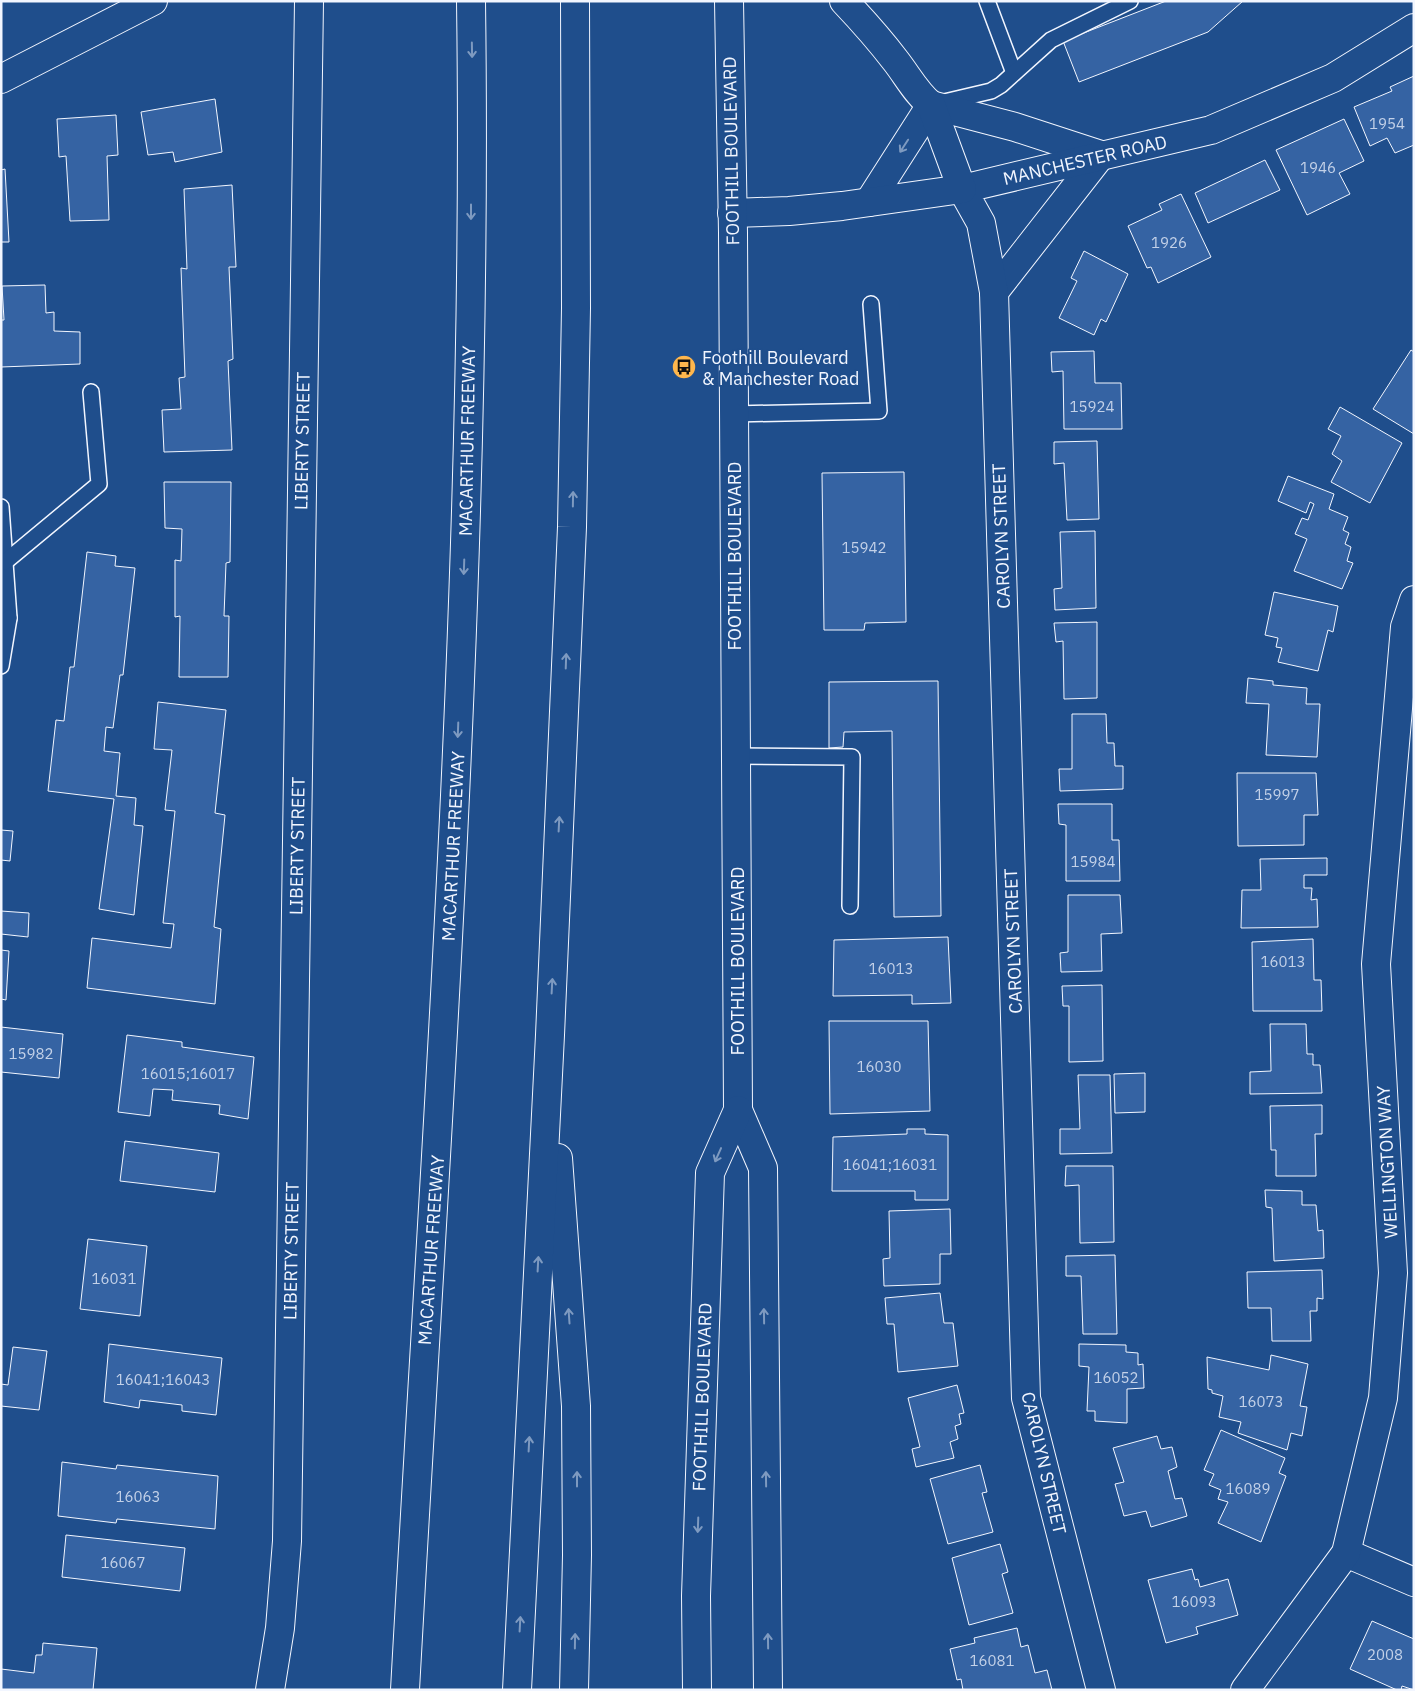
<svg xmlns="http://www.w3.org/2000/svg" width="1415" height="1691" font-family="'IBM Plex Sans',sans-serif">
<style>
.building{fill:#3563a3;stroke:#f2f6ff}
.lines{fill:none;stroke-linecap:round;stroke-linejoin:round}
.service-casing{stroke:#f2f6ff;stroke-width:18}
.minor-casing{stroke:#f2f6ff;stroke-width:30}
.tertiary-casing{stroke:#f2f6ff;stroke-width:30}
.secondary-casing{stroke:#f2f6ff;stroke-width:30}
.motorway-casing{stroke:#f2f6ff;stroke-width:30}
.service{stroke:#1f4e8c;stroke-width:15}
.minor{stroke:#1f4e8c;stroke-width:28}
.tertiary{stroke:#1f4e8c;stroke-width:28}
.secondary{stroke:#1f4e8c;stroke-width:28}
.motorway{stroke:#1f4e8c;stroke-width:28}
.oneway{stroke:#7e9ac0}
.labels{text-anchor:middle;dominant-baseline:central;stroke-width:4;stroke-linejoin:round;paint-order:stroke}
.number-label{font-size:15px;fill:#c3d1e8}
.street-label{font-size:18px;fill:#f2f6ff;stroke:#1f4e8c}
.poi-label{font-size:18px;fill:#f2f6ff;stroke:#1f4e8c;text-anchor:start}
</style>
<rect width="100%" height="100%" fill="#1f4e8c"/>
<g class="building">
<path d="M1166 1H1243L1208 32 1079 82 1063 41Z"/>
<path d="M1414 76V145L1395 153 1387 138 1370 146 1354 107 1392 91 1390 87Z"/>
<path d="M215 99 222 152 175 162 173 152 148 155 141 112Z"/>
<path d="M116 115 118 155 107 156 109 220 70 221 66 156 59 157 57 119Z"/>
<path d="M1344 119 1364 161 1339 173 1350 194 1307 215 1276 150Z"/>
<path d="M1265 160 1280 190 1208 223 1195 193Z"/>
<path d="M5 169 9 242H1V170Z"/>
<path d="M232 185 236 267H229L233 359 228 361 232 450 164 452 162 410 181 409 179 378 185 377 181 268 187 269 184 189Z"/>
<path d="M1181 194 1211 257 1158 283 1151 267 1147 268 1128 226 1162 210 1159 204Z"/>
<path d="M1084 251 1128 274 1106 322 1101 319 1094 335 1059 318 1077 281 1071 278Z"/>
<path d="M45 285 46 313 54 312V331L80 332V364L1 367V320H4L2 286Z"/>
<path d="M1411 350 1414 352V434L1373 409Z"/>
<path d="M1094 351 1095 383H1121L1122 429H1064L1063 371 1052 372 1051 352Z"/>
<path d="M1340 407 1402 443 1370 503 1331 482 1342 461 1332 454 1341 436 1328 429Z"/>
<path d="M1097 441 1099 519 1067 520 1064 463 1054 464V442Z"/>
<path d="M904 472 906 622 865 623 864 630H824L822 473Z"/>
<path d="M1288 476 1334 494 1329 509 1348 517 1343 530 1349 533 1345 544 1351 547 1347 561 1353 563 1342 589 1294 571 1307 539 1295 534 1302 518 1308 520 1314 504 1310 502 1306 513 1278 501Z"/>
<path d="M164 482H231L230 562 226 563 224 616H229L228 677H179L180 616 175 617V560L181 561 182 529 165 528Z"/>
<path d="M1095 531 1096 608 1055 610 1054 589 1062 588 1060 532Z"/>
<path d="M87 552 116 556 115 566 135 568 123 675H120L113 728 106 727 104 751 120 753 116 796 136 798 134 825 143 826 134 915 99 909 114 799 48 791 56 720 64 721 70 667H74Z"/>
<path d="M1274 592 1338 606 1333 632 1328 630 1318 671 1278 662 1282 648 1276 647 1278 638 1265 635Z"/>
<path d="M1097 622V698L1064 699 1063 641 1056 642 1054 623Z"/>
<path d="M1248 678 1273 681V685L1307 688 1306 704H1320L1317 757 1266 755 1269 704 1246 703Z"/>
<path d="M938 681 941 916 894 917 892 731 844 732 843 747 829 748V682Z"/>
<path d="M158 702 226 710 215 813 225 815 214 927 221 929 215 1004 87 988 92 938 171 948 174 924 163 923 175 811 165 810 172 750 154 749Z"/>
<path d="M1072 714H1106L1107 743H1114L1115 766H1123V789L1060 791 1059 769H1072Z"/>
<path d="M1237 773H1316L1318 815H1304V845L1238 846Z"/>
<path d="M1058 804H1112V840H1119L1120 881H1066V825L1059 824Z"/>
<path d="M1 830 13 831 10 861 1 860Z"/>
<path d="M1327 858V875H1304V888H1312L1311 900 1317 899 1318 927 1241 928 1242 890H1261L1260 859Z"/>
<path d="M1068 895H1120L1122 933 1101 934 1102 971 1061 972 1060 953 1068 952Z"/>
<path d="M1 911 29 913 28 937 1 934Z"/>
<path d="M948 937 951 1003 912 1004V995L833 996 834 940Z"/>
<path d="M1313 939 1314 980H1321L1322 1011H1253L1252 942Z"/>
<path d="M1 950 9 951 6 1000 1 999Z"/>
<path d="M1102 985 1103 1061 1069 1062V1006H1063L1062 986Z"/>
<path d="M829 1021H928L930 1111 830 1114Z"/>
<path d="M1270 1024H1306L1307 1054H1313V1065H1320L1322 1093 1250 1094V1072L1271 1071Z"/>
<path d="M1 1027 63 1034 59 1078 1 1072Z"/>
<path d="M127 1035 182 1042V1047L254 1057 248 1119 219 1114 220 1105 172 1100 173 1090 153 1089 150 1116 118 1112Z"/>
<path d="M1145 1073V1112L1115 1113 1114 1074Z"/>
<path d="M1078 1075H1110L1112 1153 1060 1154V1129H1080Z"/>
<path d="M1322 1105V1134H1315L1316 1176H1276V1150H1271L1270 1106Z"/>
<path d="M907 1129H925V1134L948 1135V1200H915V1191H832L833 1137 907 1134Z"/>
<path d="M125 1141 219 1153 215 1192 120 1181Z"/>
<path d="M1066 1166H1113L1114 1242 1080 1243 1079 1185 1065 1186Z"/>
<path d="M1265 1190 1302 1191V1205H1316L1318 1231 1323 1230 1324 1258 1274 1261 1272 1208 1266 1207Z"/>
<path d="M950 1209 951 1254H940V1284L884 1286 883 1259 890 1258 889 1211Z"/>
<path d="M88 1239 147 1246 140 1316 80 1309Z"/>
<path d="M1115 1255 1117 1334H1083L1081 1276H1066V1256Z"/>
<path d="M1322 1270 1323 1299 1317 1298V1311H1310L1311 1341H1272L1271 1308H1248L1247 1272Z"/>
<path d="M940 1293 944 1323H953L958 1366 898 1372 894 1324H887L885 1298Z"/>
<path d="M109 1344 222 1358 216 1415 182 1411V1405L140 1400 139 1408 104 1402Z"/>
<path d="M1079 1344 1126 1345V1352L1138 1353V1365L1143 1364 1144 1388 1127 1389V1423L1095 1421V1411H1087L1089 1367 1079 1366Z"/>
<path d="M13 1347 47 1351 39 1410 1 1406V1384L8 1385Z"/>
<path d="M1271 1355 1308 1364 1300 1406 1307 1407 1302 1436 1291 1433 1287 1450 1238 1433 1241 1422 1219 1417 1223 1396 1212 1393V1390L1208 1389 1207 1357 1269 1370Z"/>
<path d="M957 1385 964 1413 959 1414 961 1424 955 1426 958 1439 950 1442 954 1458 916 1467 912 1449 920 1447 908 1398Z"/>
<path d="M1221 1430 1285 1458 1279 1473 1286 1476 1261 1542 1218 1523 1228 1502 1218 1499 1221 1490 1209 1485 1214 1474 1204 1470Z"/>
<path d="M1157 1436 1161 1449 1172 1447 1177 1467 1168 1471 1175 1499 1182 1498 1187 1516 1151 1527 1146 1511 1124 1516 1115 1484 1124 1482 1113 1448Z"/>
<path d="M62 1462 116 1469 117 1465 218 1476 215 1529 117 1519 116 1523 58 1516Z"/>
<path d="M980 1465 987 1492 982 1493 993 1532 948 1544 930 1479Z"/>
<path d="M66 1535 185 1548 180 1591 62 1577Z"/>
<path d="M1000 1544 1008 1572 1002 1574 1013 1613 969 1625 952 1558Z"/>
<path d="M1192 1569 1195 1580 1198 1579 1200 1587 1228 1579 1238 1615 1196 1627 1198 1634 1166 1643 1148 1580Z"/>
<path d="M1372 1621 1414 1639V1690L1402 1686 1401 1690H1397L1350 1669Z"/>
<path d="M1017 1628 1021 1647 1028 1645 1035 1673 1047 1670 1052 1690H963L961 1679 957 1680 950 1649 975 1643 974 1638Z"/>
<path d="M43 1643 97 1648 93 1690H1V1669L34 1673 36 1655H42Z"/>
</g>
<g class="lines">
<g class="service-casing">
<g id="service">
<path d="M987 1 1014 73"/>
<path d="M940 103 991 91 1001 85 1051 40 1130 1"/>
<path d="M733 414 879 411 871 304"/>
<path d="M1 507 9 618 1 617"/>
<path d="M5 562 99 484 91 392"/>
<path d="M1 666 9 618"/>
<path d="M735 756 852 757 850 906"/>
</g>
</g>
<g class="minor-casing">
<g id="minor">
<path d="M869 202 931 105 1015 127 1101 155 994 292"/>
<path d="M1346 1553 1414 1582"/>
<path d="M1101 1690 1026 1398 994 292 981 223 962 189 1211 130 1333 78 1414 28"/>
<path d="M1245 1690 1346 1553 1383 1398 1393 1273 1376 964 1405 627 1414 600"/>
</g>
</g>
<g class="tertiary-casing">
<g id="tertiary">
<path d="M1 79 153 1"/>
<path d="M732 213 789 211 842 206 962 189 931 105C916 93 907 75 895 60 879 39 862 20 844 1"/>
<path d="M270 1690 280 1628 287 1541 309 1"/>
</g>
</g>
<g class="secondary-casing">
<g id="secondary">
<path d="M729 1 733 233 738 1110 763 1168 768 1690"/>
<path d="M697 1690 696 1596 710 1173 738 1110"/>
</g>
</g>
<g class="motorway-casing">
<g id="motorway">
<path d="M558 1158 576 1406 577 1555 574 1690"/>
<path d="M405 1690C436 1127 479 565 471 1"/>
<path d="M517 1690 550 1035 572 527 576 308 575 1"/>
</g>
</g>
<use href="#service" class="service"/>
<use href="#minor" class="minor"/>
<use href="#tertiary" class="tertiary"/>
<use href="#secondary" class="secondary"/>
<use href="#motorway" class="motorway"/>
</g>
<defs><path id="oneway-shaft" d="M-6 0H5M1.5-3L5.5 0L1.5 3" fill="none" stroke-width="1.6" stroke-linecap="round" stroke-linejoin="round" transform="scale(1.25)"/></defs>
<g class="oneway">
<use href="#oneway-shaft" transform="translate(472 50) rotate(89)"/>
<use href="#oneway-shaft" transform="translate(904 146) rotate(123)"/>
<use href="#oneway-shaft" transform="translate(471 212) rotate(90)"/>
<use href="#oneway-shaft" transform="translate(573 499) rotate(-89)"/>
<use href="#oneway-shaft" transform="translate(464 567) rotate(92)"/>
<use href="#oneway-shaft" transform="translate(566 661) rotate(-88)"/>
<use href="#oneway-shaft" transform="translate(458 730) rotate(92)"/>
<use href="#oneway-shaft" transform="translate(559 824) rotate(-87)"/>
<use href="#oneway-shaft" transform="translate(552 986) rotate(-87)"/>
<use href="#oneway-shaft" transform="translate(718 1155) rotate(114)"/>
<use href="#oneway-shaft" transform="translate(538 1264) rotate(-87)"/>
<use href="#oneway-shaft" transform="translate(569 1316) rotate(-94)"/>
<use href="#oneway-shaft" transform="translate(764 1316) rotate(-91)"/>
<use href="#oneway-shaft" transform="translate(529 1444) rotate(-87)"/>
<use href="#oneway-shaft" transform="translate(577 1479) rotate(-90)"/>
<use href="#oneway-shaft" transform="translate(766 1479) rotate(-91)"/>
<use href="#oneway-shaft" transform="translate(698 1525) rotate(92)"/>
<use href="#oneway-shaft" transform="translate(520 1624) rotate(-87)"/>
<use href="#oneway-shaft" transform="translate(575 1641) rotate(-89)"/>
<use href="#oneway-shaft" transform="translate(768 1641) rotate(-91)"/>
</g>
<defs>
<g id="bus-disc" transform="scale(1.25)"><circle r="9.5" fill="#ffb74d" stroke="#1f4e8c"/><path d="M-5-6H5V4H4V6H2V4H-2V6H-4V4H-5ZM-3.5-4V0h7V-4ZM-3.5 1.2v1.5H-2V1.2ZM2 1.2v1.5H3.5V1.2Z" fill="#111"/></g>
</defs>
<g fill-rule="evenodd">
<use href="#bus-disc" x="684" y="367"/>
</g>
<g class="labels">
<g class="number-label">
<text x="1387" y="123">1954</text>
<text x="1318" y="167">1946</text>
<text x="1169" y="242">1926</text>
<text x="1092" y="406">15924</text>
<text x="864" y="547">15942</text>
<text x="1277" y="794">15997</text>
<text x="1093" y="861">15984</text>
<text x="1283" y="961">16013</text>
<text x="891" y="968">16013</text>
<text x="31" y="1053">15982</text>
<text x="879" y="1066">16030</text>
<text x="188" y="1073">16015;16017</text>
<text x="890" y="1164">16041;16031</text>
<text x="114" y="1278">16031</text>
<text x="1116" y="1377">16052</text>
<text x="163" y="1379">16041;16043</text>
<text x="1261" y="1401">16073</text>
<text x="1248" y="1488">16089</text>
<text x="138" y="1496">16063</text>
<text x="123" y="1562">16067</text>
<text x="1194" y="1601">16093</text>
<text x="1385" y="1654">2008</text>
<text x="992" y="1660">16081</text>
</g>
<g class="street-label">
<text transform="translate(731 151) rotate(-91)">FOOTHILL BOULEVARD</text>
<text transform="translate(1085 160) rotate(-13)">MANCHESTER ROAD</text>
<text transform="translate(302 441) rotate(-89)">LIBERTY STREET</text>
<text transform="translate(467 441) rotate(-89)">MACARTHUR FREEWAY</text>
<text transform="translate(1001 536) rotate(-92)">CAROLYN STREET</text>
<text transform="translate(734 556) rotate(-90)">FOOTHILL BOULEVARD</text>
<text transform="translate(297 846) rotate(-89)">LIBERTY STREET</text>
<text transform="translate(453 846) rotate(-87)">MACARTHUR FREEWAY</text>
<text transform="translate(1013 941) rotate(-92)">CAROLYN STREET</text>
<text transform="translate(737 961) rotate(-90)">FOOTHILL BOULEVARD</text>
<text transform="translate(1387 1162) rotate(-93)">WELLINGTON WAY</text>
<text transform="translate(431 1250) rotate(-86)">MACARTHUR FREEWAY</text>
<text transform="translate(291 1251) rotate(-89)">LIBERTY STREET</text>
<text transform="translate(702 1397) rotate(-88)">FOOTHILL BOULEVARD</text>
<text transform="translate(1044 1463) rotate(77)">CAROLYN STREET</text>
</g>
<g class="poi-label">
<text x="702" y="357">Foothill Boulevard<tspan x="702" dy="21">&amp; Manchester Road</tspan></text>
</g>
</g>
<rect width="1415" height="1691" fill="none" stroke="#f2f6ff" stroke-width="5"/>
</svg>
